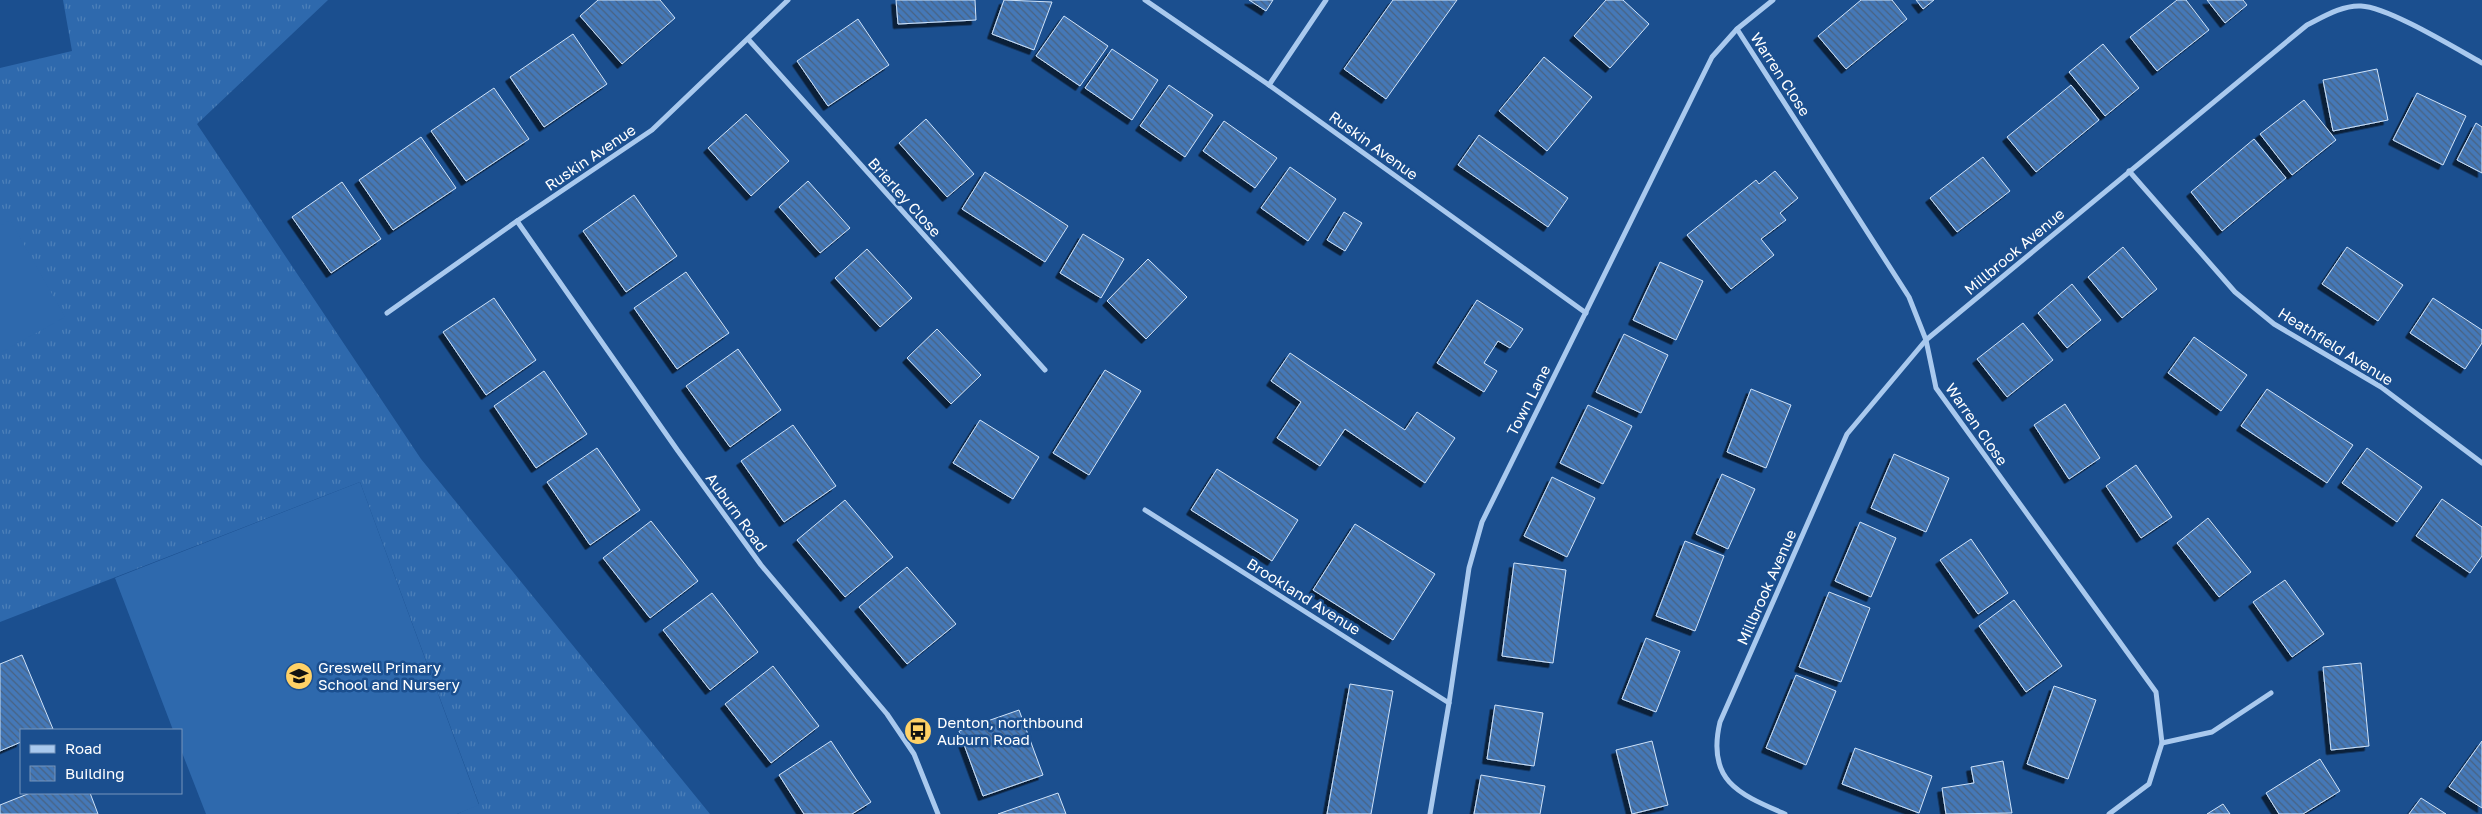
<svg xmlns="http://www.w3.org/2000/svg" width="2482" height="814" font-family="'Golos Text',sans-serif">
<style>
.grass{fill:url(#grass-tufts)}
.pitch{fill:#2e69ad}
.building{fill:url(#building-back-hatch);stroke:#cfe3fa;filter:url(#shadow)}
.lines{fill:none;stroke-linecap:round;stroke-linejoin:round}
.street{stroke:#a9c9ee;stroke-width:5}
.labels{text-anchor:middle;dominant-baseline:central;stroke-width:5;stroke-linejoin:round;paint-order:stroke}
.street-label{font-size:15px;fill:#fff;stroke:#1b4f8f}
.poi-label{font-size:15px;fill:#fff;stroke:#1b4f8f;text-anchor:start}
</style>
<defs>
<pattern id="grass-tufts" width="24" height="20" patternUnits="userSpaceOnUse" patternTransform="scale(1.25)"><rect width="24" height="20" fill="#2e69ad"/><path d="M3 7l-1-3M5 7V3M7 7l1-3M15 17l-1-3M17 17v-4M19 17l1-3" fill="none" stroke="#4d80b9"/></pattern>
<pattern id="building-back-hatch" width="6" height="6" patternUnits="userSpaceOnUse" patternTransform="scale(1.25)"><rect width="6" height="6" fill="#4478b7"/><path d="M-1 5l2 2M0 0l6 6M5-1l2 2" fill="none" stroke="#486282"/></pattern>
<filter id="shadow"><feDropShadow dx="-4.5" dy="4.5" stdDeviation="0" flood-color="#0009"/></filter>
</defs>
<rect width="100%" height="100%" fill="#1b4f8f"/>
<path class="grass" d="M63 0H328L197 124 421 459 710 814H457L479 804 360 482 0 622V68L72 51Z"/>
<g class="pitch">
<path d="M10 220 65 317 0 353V226Z"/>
<path d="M360 482 479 805 457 814H206L181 750V730H173L115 578Z"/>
</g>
<g class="building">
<path d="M598 0H660L675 18 622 64 580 16Z"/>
<path d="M896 0H975L976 20 898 24Z"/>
<path d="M1004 0 1052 2 1034 50 992 34Z"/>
<path d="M1249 0H1273L1266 11Z"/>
<path d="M1393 0H1457L1386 99 1344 69Z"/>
<path d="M1606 0H1623L1649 24 1610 68 1574 36Z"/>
<path d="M1861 0H1892L1907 19 1846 69 1818 36Z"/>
<path d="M1916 0H1934L1923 9Z"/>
<path d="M2177 0H2186L2209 30 2157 71 2130 37Z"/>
<path d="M2207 0H2243L2247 5 2225 23Z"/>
<path d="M1064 16 1108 46 1080 86 1036 56Z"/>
<path d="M858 19 889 65 828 106 797 61Z"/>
<path d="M573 34 607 84 544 127 510 77Z"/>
<path d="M2103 44 2139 88 2105 116 2069 72Z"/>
<path d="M1112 49 1158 80 1132 120 1085 88Z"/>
<path d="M1544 57 1592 97 1547 151 1499 111Z"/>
<path d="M2377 69 2388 120 2333 131 2323 80Z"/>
<path d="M1169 85 1213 115 1185 157 1140 126Z"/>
<path d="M2071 85 2099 120 2036 172 2007 137Z"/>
<path d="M494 88 529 139 466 181 431 131Z"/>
<path d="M2417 93 2466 116 2443 165 2393 140Z"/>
<path d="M2304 100 2336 140 2292 175 2260 134Z"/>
<path d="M746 114 789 161 751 196 708 148Z"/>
<path d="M926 119 974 174 947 197 899 143Z"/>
<path d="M1224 121 1277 158 1255 188 1203 151Z"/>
<path d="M2476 123 2482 127V173L2457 160Z"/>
<path d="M1479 135 1568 198 1548 227 1458 165Z"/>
<path d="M421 137 456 188 393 230 359 180Z"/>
<path d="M2254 139 2286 178 2222 231 2191 192Z"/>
<path d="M1983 157 2010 191 1957 232 1930 198Z"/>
<path d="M1290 167 1336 199 1308 241 1261 208Z"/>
<path d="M1775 171 1798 198 1780 213 1786 220 1761 239 1774 255 1731 289 1687 235 1756 180 1759 184Z"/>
<path d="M985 172 1068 226 1045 262 962 209Z"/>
<path d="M808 181 850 228 820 253 779 207Z"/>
<path d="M342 182 381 239 331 273 292 217Z"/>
<path d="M634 195 677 256 626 292 583 231Z"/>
<path d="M1344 212 1362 223 1345 251 1327 240Z"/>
<path d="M1083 234 1124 259 1101 298 1060 273Z"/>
<path d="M2123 247 2157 289 2122 318 2088 277Z"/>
<path d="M2347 247 2403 285 2378 321 2322 284Z"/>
<path d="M867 249 912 298 880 327 835 278Z"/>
<path d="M1148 259 1187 297 1146 339 1107 301Z"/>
<path d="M1660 262 1703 281 1676 340 1633 320Z"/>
<path d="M686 272 729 333 677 369 634 308Z"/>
<path d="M2072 284 2101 320 2067 348 2038 313Z"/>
<path d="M494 298 536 360 486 395 443 332Z"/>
<path d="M2433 298 2482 330V343L2465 369 2410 333Z"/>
<path d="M1477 300 1523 329 1510 348 1498 341 1484 363 1497 371 1484 392 1437 363Z"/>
<path d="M2023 323 2053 360 2007 397 1977 359Z"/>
<path d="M937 329 981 375 951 404 907 358Z"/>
<path d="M1624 334 1668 355 1641 413 1596 392Z"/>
<path d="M2194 337 2247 375 2221 411 2168 373Z"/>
<path d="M738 349 781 410 730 447 686 386Z"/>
<path d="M1290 353 1405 430 1417 412 1455 438 1425 483 1345 429 1320 466 1277 438 1301 402 1271 381Z"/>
<path d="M1105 370 1141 391 1089 475 1053 453Z"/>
<path d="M544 371 587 434 536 468 494 406Z"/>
<path d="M1751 389 1791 405 1766 468 1727 452Z"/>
<path d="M2267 389 2353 445 2327 483 2241 426Z"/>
<path d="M2065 404 2100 458 2069 479 2034 425Z"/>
<path d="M1588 405 1632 426 1603 484 1560 463Z"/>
<path d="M980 420 1039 457 1013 499 953 463Z"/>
<path d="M793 425 836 486 784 522 741 461Z"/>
<path d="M597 448 640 510 590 545 547 482Z"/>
<path d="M2367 448 2422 487 2397 522 2342 483Z"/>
<path d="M1894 454 1949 478 1926 532 1871 508Z"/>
<path d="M2136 465 2172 517 2141 538 2106 486Z"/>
<path d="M1217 469 1298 520 1272 561 1191 510Z"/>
<path d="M1722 474 1755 489 1728 549 1696 534Z"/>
<path d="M1552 477 1595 498 1567 557 1524 536Z"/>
<path d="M2442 499 2482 527V556L2470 573 2416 536Z"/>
<path d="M845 500 893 557 845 597 797 540Z"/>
<path d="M2208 518 2251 572 2219 597 2177 543Z"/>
<path d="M651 521 698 581 650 618 603 558Z"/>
<path d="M1860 522 1896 538 1871 597 1835 581Z"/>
<path d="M1355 524 1435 574 1393 640 1313 590Z"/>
<path d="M1971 539 2008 593 1978 614 1940 560Z"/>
<path d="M1685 541 1724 556 1695 631 1656 616Z"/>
<path d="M1514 563 1566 570 1553 663 1502 656Z"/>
<path d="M907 567 956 624 907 664 859 607Z"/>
<path d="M2285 580 2324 634 2292 657 2253 602Z"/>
<path d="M1829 592 1870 608 1841 682 1799 667Z"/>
<path d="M712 593 758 652 710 690 663 630Z"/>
<path d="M2014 600 2062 666 2026 692 1979 626Z"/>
<path d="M1646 638 1680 651 1656 712 1622 699Z"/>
<path d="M22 655 53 729 21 730V742L0 751V664Z"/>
<path d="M2361 663 2369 746 2331 750 2323 667Z"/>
<path d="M773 666 819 726 771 763 725 704Z"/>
<path d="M1796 675 1836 691 1806 765 1766 748Z"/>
<path d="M1350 684 1393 691 1371 814H1327Z"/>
<path d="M2054 686 2096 700 2068 779 2027 764Z"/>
<path d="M1495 705 1543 713 1534 766 1487 759Z"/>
<path d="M1019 710 1043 775 983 796 959 731Z"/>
<path d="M831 741 871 802 852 814H804L779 775Z"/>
<path d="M1652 741 1668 805 1632 814 1616 750Z"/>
<path d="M2482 741V808L2449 787Z"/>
<path d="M1855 748 1932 776 1919 813 1842 784Z"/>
<path d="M2320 759 2340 791 2303 814H2279L2266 793Z"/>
<path d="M2003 761 2012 813 1946 814 1942 788 1974 783 1971 767Z"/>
<path d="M1481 775 1545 786 1540 814H1474Z"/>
<path d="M30 793H90L98 814H0V805Z"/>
<path d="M1058 793 1066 814H998Z"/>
<path d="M2421 798 2446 814H2409Z"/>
<path d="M2223 804 2230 814H2207Z"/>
</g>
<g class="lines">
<g class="street">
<path d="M1145 0 1269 85 1586 313"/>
<path d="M1737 29 1909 297 1926 340 1936 388 2156 692 2162 743 2149 784 2109 814"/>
<path d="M748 39 1045 370"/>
<path d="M1269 85 1326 0"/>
<path d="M2129 171 2235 292 2274 324 2381 387 2482 463"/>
<path d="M517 221 678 451 761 565 887 714 914 754 938 814"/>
<path d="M387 313 517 221 652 130 788 0"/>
<path d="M1145 510 1449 703"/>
<path d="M2162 743 2212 732 2271 693"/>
<path d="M1430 814 1449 703 1469 568 1482 522 1712 57 1737 29 1773 0"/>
<path d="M1785 814C1739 794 1706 781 1720 722L1847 434 1926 340 2307 25C2323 17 2342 5 2361 6 2388 7 2455 48 2482 63"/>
</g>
</g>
<defs>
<g id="school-disc" transform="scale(1.4375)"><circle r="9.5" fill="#ffd166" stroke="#1b4f8f"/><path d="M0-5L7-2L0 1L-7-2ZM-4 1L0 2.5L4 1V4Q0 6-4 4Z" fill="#111"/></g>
<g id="bus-disc" transform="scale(1.4375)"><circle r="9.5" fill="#ffd166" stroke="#1b4f8f"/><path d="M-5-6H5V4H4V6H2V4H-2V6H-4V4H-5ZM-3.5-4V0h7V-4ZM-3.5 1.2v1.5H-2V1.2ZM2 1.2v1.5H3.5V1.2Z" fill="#111"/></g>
</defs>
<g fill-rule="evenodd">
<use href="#school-disc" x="299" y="676"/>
<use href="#bus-disc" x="918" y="731"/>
</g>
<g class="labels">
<g class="street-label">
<text transform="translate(1781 74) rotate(57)">Warren Close</text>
<text transform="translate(1374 145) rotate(36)">Ruskin Avenue</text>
<text transform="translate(590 157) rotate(-34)">Ruskin Avenue</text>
<text transform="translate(905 197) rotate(48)">Brierley Close</text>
<text transform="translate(2014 251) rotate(-40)">Millbrook Avenue</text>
<text transform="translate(2336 346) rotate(32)">Heathfield Avenue</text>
<text transform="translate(1528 400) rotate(-63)">Town Lane</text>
<text transform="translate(1977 424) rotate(55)">Warren Close</text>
<text transform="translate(737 512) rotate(54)">Auburn Road</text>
<text transform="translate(1766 587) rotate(-66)">Millbrook Avenue</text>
<text transform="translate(1304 596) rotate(32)">Brookland Avenue</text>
</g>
<g class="poi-label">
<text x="318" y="667">Greswell Primary<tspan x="318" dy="17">School and Nursery</tspan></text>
<text x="937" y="722">Denton, northbound<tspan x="937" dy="17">Auburn Road</tspan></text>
</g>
</g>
<rect x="20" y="729" width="162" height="65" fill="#1b4f8f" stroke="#7695bc"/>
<rect x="30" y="745" width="25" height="8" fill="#a9c9ee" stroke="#7695bc"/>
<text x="65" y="754" font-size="15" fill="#ffffff">Road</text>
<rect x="30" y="766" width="25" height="15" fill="url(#building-back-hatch)" stroke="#7695bc"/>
<text x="65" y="779" font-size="15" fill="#ffffff">Building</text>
</svg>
